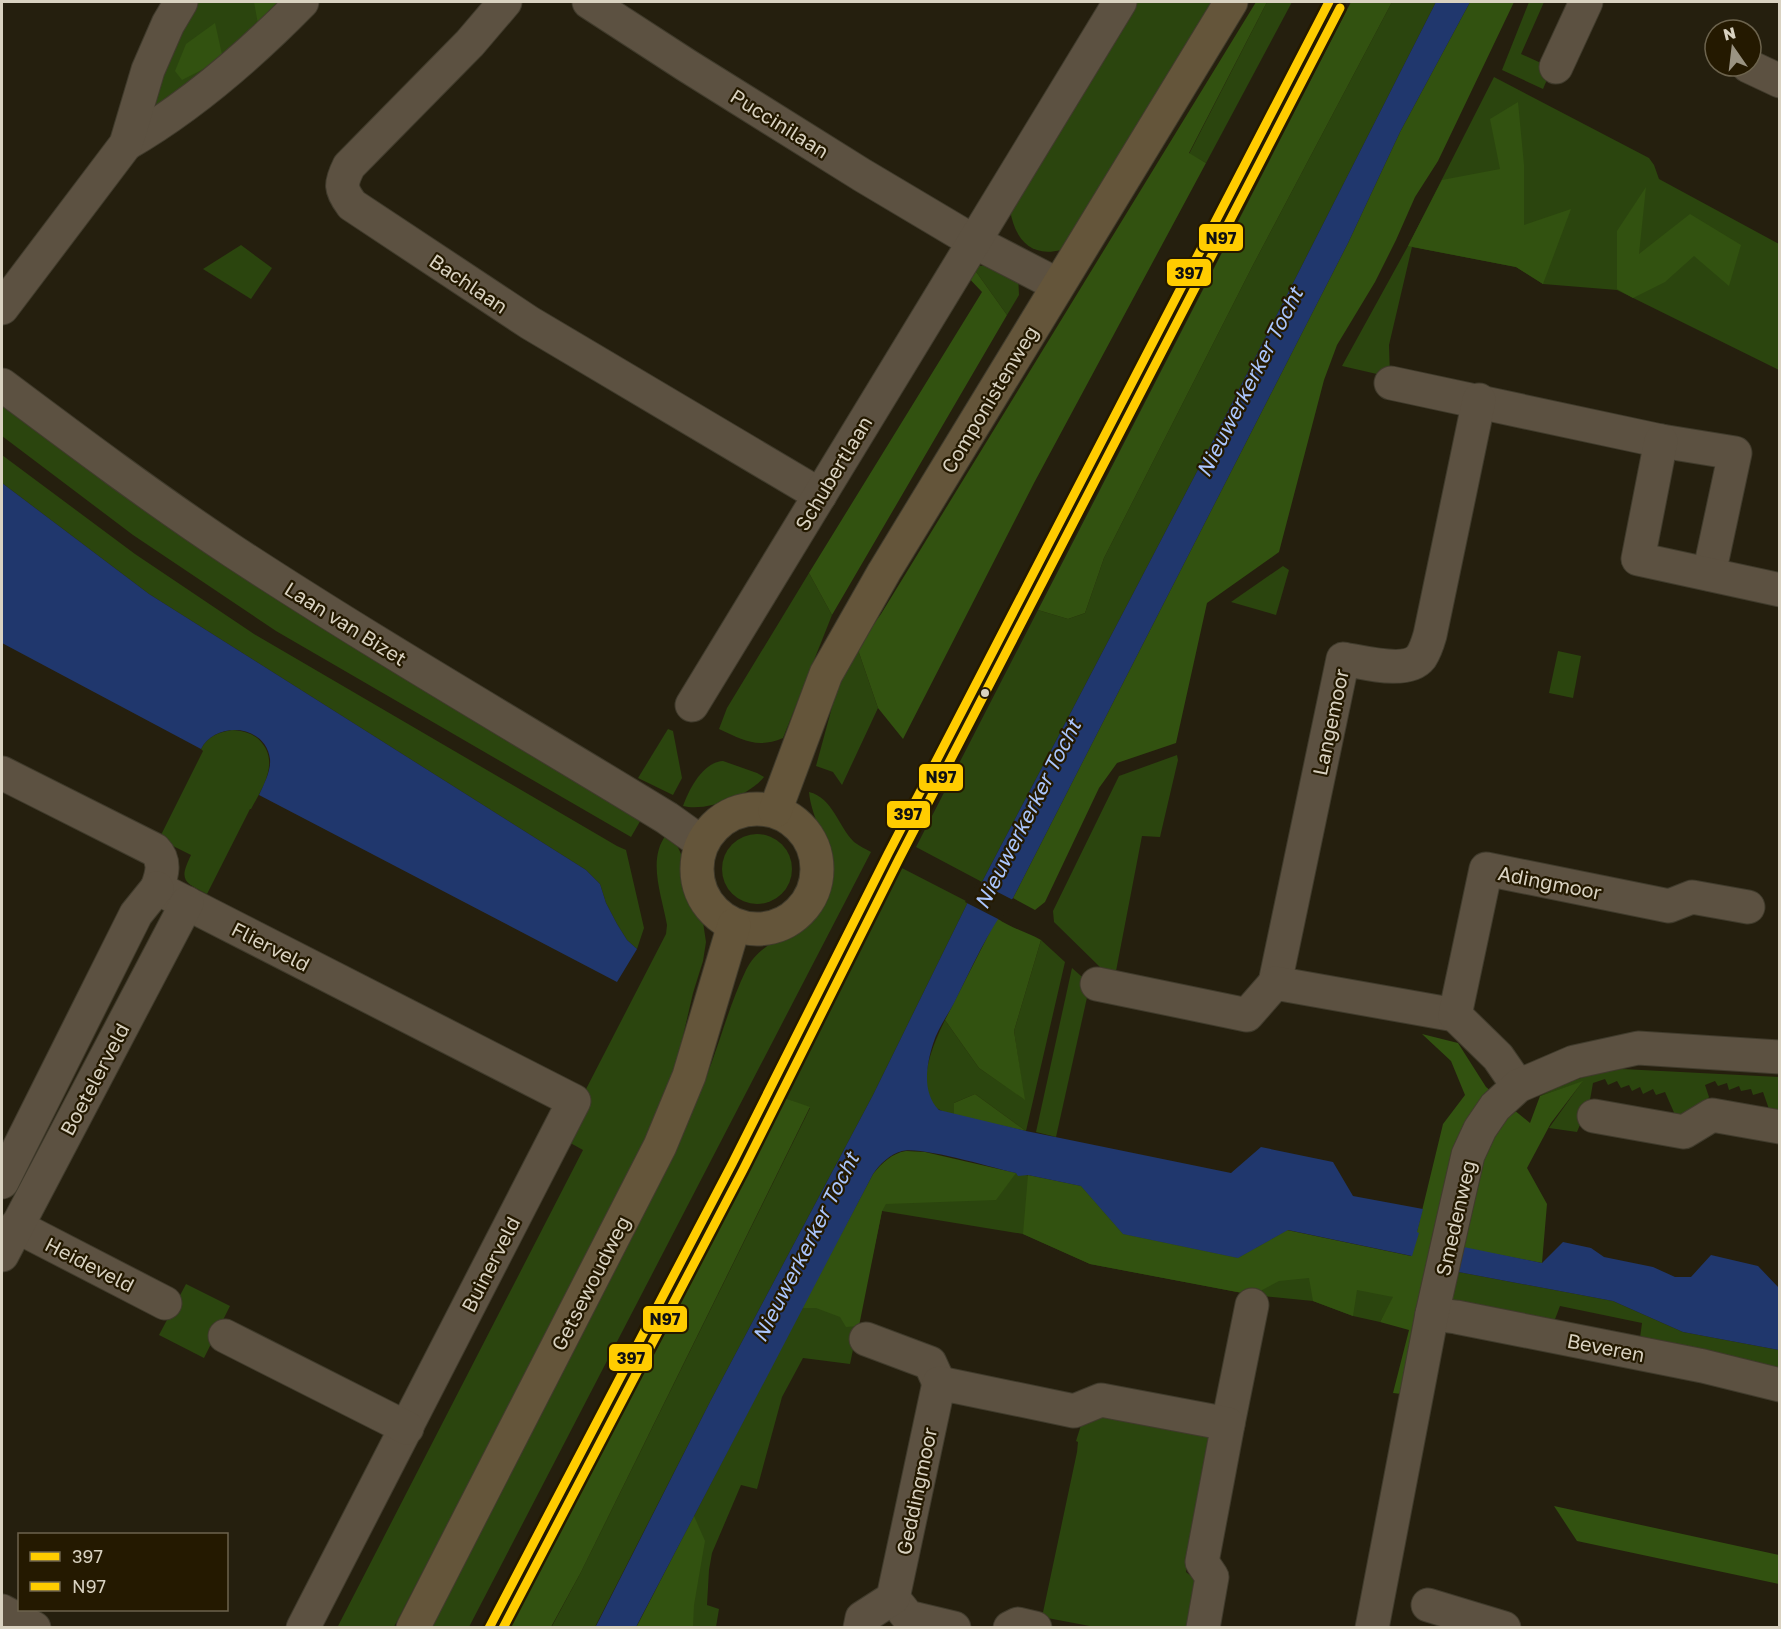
<svg xmlns="http://www.w3.org/2000/svg" width="1781" height="1629" font-family="'Golos Text',sans-serif">
<style>
.green{fill:#2b450e}
.forest{fill:#325210}
.water{fill:#20376d}
.pier{fill:#251f0e}
.lines{fill:none;stroke-linecap:round;stroke-linejoin:round}
.minor-casing{stroke:#403b2c;stroke-width:35}
.major-casing{stroke:#403b2c;stroke-width:35}
.minor{stroke:#5c5141;stroke-width:33}
.major{stroke:#64553a;stroke-width:33}
.bus-1-casing{stroke:#241900;stroke-width:14}
.bus-2-casing{stroke:#241900;stroke-width:14}
.bus-1{stroke:#fc0;stroke-width:9}
.bus-2{stroke:#fc0;stroke-width:9}
.bus-dot{fill:#d9d2c1;stroke:#241900;stroke-width:2}
.labels{text-anchor:middle;dominant-baseline:central;stroke-width:4.5;stroke-linejoin:round;paint-order:stroke}
.street-label{font-size:20px;fill:#d9d2c1;stroke:#241900}
.water-label{font-size:21px;font-style:italic;fill:#abc6fd;stroke:#241900}
.line-badge{stroke:#241900;stroke-width:2}
.pale-badge-label{font-size:16px;text-anchor:middle;font-weight:bold;fill:#111}
</style>
<rect width="100%" height="100%" fill="#251f0e"/>
<g class="green">
<path d="M190 2H292L157 109 148 97Z"/>
<path d="M1137 2H1213L1061 250C1029 258 1015 238 1010 210Z"/>
<path d="M1267 2H1292L1206 163 1189 154Z"/>
<path d="M1392 2H1436L1202 462 982 882 916 847 1038 610 1068 619 1085 613 1104 558 1253 265Z"/>
<path d="M1529 2H1544L1521 54 1552 68 1543 89 1502 70Z"/>
<path d="M1494 77 1649 158 1654 165 1659 179 1779 244V370L1617 290 1543 284 1516 267 1412 247 1389 345 1390 377 1342 366 1408 246Z"/>
<path d="M241 245 272 268 251 299 203 269Z"/>
<path d="M1006 265 1018 273 1019 295 1007 315 972 266Z"/>
<path d="M2 402 270 595 423 690 642 818 631 837 276 631 133 535 2 436Z"/>
<path d="M2 455 135 554 254 634 617 846 626 850 644 928 637 949 627 940 617 924 606 903 600 884 586 870 149 594 2 483Z"/>
<path d="M1283 566 1289 570 1276 615 1231 602Z"/>
<path d="M809 573 832 615 783 738C757 749 743 740 719 729L727 708Z"/>
<path d="M857 647 878 708 842 785 833 772 816 766 840 678Z"/>
<path d="M1558 651 1581 656 1573 698 1549 693Z"/>
<path d="M668 729 673 731 682 778 673 795 638 778Z"/>
<path d="M232 730C244 731 254 733 262 743 279 764 262 789 251 809H250L207 894C183 882 179 880 191 855L159 839 203 751 201 749C207 737 218 732 232 730Z"/>
<path d="M1177 755 1178 760 1160 837 1142 836 1116 971 1102 969 1054 922 1053 911 1119 776Z"/>
<path d="M723 761 757 773 764 777C749 796 706 812 683 806 689 789 703 762 723 761Z"/>
<path d="M809 792C833 798 838 826 854 842 859 846 866 849 871 852L469 1627 429 1628C489 1510 548 1392 608 1274 638 1216 670 1159 697 1099 716 1058 726 1012 746 970 765 931 814 938 828 888 838 853 812 825 809 792Z"/>
<circle cx="757" cy="869" r="35"/>
<path d="M666 835 677 845 681 854 690 887 703 922 706 942 703 961 693 993 674 1075 656 1117 600 1230 394 1627 337 1628 583 1150 565 1140 584 1093 666 934 667 925C662 896 647 860 666 835Z"/>
<path d="M898 866 968 902 873 1095 711 1400 595 1627 551 1628 581 1572 810 1108 779 1096Z"/>
<path d="M1041 940 1065 962 1026 1131 975 1094 954 1103V1115C945 1112 935 1110 930 1101 918 1079 935 1040 945 1020L979 1068 1024 1099 1014 1031Z"/>
<path d="M1072 968 1090 984 1056 1137 1036 1132Z"/>
<path d="M1622 1069 1779 1077V1116L1770 1112 1763 1092 1753 1095 1751 1089 1741 1091 1739 1086 1729 1090 1727 1083 1718 1086 1715 1081 1705 1085 1709 1097 1705 1104 1676 1117 1665 1092 1656 1095 1653 1089 1643 1094 1640 1087 1632 1091 1629 1085 1621 1088 1617 1081 1608 1085 1605 1079 1593 1083 1590 1100 1577 1132 1549 1128 1582 1082 1540 1096C1566 1080 1592 1074 1622 1069Z"/>
<path d="M906 1151 1081 1186 1394 1297 1380 1322 1353 1316 1313 1301 1253 1295 1090 1264 1023 1234 882 1211 850 1364 803 1358 782 1397 757 1489 741 1485 712 1553 709 1570 707 1605 719 1609 716 1627 636 1628 837 1240Z"/>
<path d="M1448 1270 1613 1301 1683 1332 1779 1350V1372L1640 1338 1642 1323 1560 1306 1554 1322 1453 1302 1443 1290Z"/>
<path d="M186 1284 230 1306 204 1358 159 1335Z"/>
<path d="M1091 1412 1207 1435 1211 1441 1186 1572 1198 1582 1190 1627H1095L1042 1617 1077 1452 1078 1442 1076 1441 1082 1422Z"/>
</g>
<g class="forest">
<path d="M254 2H278L258 24Z"/>
<path d="M1256 2H1267L1189 153 1206 163 1034 483 903 739 878 708 857 647 881 614Z"/>
<path d="M1351 2H1392L1253 265 1104 558 1085 613 1068 619 1038 610Z"/>
<path d="M1470 2H1514L1438 161 1415 197 1396 240 1375 282 1337 345 1324 380 1279 552 1207 603 1176 743 1117 763 1099 788 1045 902 1035 910 1013 898 1348 243 1400 132Z"/>
<path d="M215 23 223 59 182 80 175 71 186 44Z"/>
<path d="M1518 102 1524 165V225L1571 209 1543 284 1516 267 1408 246 1442 180 1500 169 1490 119Z"/>
<path d="M1646 187 1639 254 1690 214 1741 245 1729 286 1694 256 1665 282 1633 298 1617 289V231Z"/>
<path d="M972 266 1007 315 832 615 809 573 982 292 964 273Z"/>
<path d="M997 918C1010 928 1027 932 1041 940L1014 1031 1025 1100 979 1068 945 1020Z"/>
<path d="M1422 1034 1458 1043 1486 1087 1530 1123 1540 1096 1583 1081 1551 1123 1527 1168 1547 1204 1542 1263 1454 1246 1443 1289 1454 1294 1453 1302 1410 1395 1393 1393 1409 1330 1380 1322 1393 1297 1357 1290 1353 1316 1313 1301 1309 1278 1279 1281 1253 1295 1090 1264 1023 1234 1028 1175 1081 1186 1123 1234 1238 1258 1287 1230 1411 1256 1443 1124 1465 1095 1451 1061Z"/>
<path d="M975 1094 1026 1131 954 1115V1103Z"/>
<path d="M779 1096 810 1107 581 1572 551 1627H504Z"/>
<path d="M906 1151 925 1152 1016 1173 996 1200 886 1204 882 1211 859 1326 846 1327 840 1317 816 1308H802L873 1174C882 1163 892 1153 906 1151Z"/>
<path d="M1554 1506 1779 1555V1584L1577 1541Z"/>
<path d="M694 1516 705 1541 694 1605 693 1627 636 1628Z"/>
</g>
<g class="water">
<path d="M1436 2H1470L1400 132 1348 243 1013 898C988 930 972 967 954 1003 947 1016 937 1030 933 1044 926 1066 922 1093 939 1110L1026 1131 1231 1173 1261 1147 1333 1162 1353 1196 1423 1209 1417 1232 1419 1233 1412 1256 1288 1230 1238 1258 1123 1234 1081 1186 1028 1175 1018 1176 1016 1173C993 1168 921 1146 902 1151 890 1154 880 1164 873 1174L636 1627 595 1628 711 1400 873 1095 968 902 982 882 1202 462Z"/>
<path d="M2 483 149 594 586 870 600 884 606 903 617 924 627 940 637 949 617 982 259 795C264 784 271 771 270 759 266 724 215 721 201 749L2 643Z"/>
<path d="M1563 1242 1591 1248 1604 1257 1653 1267 1675 1277H1691L1711 1255 1758 1266 1779 1288V1350L1683 1332 1613 1301 1448 1270 1454 1245 1542 1263Z"/>
</g>
<path class="pier" d="M978 882 1015 901 1000 920 965 902Z"/>
<g class="lines">
<g class="minor-casing">
<g id="minor">
<path d="M505 2 470 43 349 166C340 184 340 189 352 205L530 323 820 495"/>
<path d="M589 2 686 65 862 175 973 241 1058 285"/>
<path d="M1748 66 1780 81"/>
<path d="M1556 67 1586 2"/>
<path d="M126 144C192 106 249 56 302 2"/>
<path d="M2 308 126 144 148 70 168 24 181 2"/>
<path d="M1391 383 1661 441 1735 453 1709 574"/>
<path d="M2 385C78 442 154 499 234 552 376 645 523 730 667 818L702 843"/>
<path d="M1661 441 1638 559 1780 590"/>
<path d="M692 705 1120 2"/>
<path d="M2 773 155 850C166 861 162 875 157 888L574 1101 303 1628"/>
<path d="M1275 983 1343 659C1363 662 1407 675 1421 657 1425 651 1428 642 1430 635L1479 400"/>
<path d="M1097 984 1247 1015 1275 983 1455 1015"/>
<path d="M1518 1086 1498 1057 1455 1015 1486 869 1669 906 1692 897 1748 907"/>
<path d="M1594 1116 1684 1132 1712 1115 1780 1127"/>
<path d="M2 1182 136 914 157 888"/>
<path d="M16 1226 165 1303"/>
<path d="M2 1255 187 903"/>
<path d="M1432 1314 1456 1317 1703 1366 1780 1385"/>
<path d="M225 1336 407 1428"/>
<path d="M866 1339 930 1363 939 1383"/>
<path d="M1228 1424 1252 1305"/>
<path d="M893 1598 908 1617 954 1628"/>
<path d="M1428 1605 1504 1628"/>
<path d="M2 1611 34 1628"/>
<path d="M860 1628 862 1618 893 1598 939 1383 1074 1411 1101 1400 1228 1424 1202 1562 1212 1577 1203 1628"/>
<path d="M1010 1628 1018 1624 1035 1628"/>
<path d="M1372 1628 1432 1314 1452 1225 1468 1155 1480 1129 1495 1107 1518 1086 1574 1062 1638 1048 1780 1057"/>
</g>
</g>
<g class="major-casing">
<g id="major">
<circle cx="757" cy="869" r="60"/>
<path d="M775 811 826 674 884 572 1231 2"/>
<path d="M413 1628 660 1146 689 1076 734 925"/>
</g>
</g>
<use href="#minor" class="minor"/>
<use href="#major" class="major"/>
<g class="bus-1-casing">
<path id="bus-1" d="M489 1628 732 1164 888 854 1329 2"/>
</g>
<g class="bus-2-casing">
<path id="bus-2" d="M503 1628 743 1170 899 859 1340 8"/>
</g>
<use href="#bus-1" class="bus-1"/>
<use href="#bus-2" class="bus-2"/>
</g>
<circle class="bus-dot" cx="985" cy="693" r="5"/>
<g class="labels">
<g class="street-label">
<text transform="translate(780 123) rotate(32)">Puccinilaan</text>
<text transform="translate(469 283) rotate(34)">Bachlaan</text>
<text transform="translate(989 399) rotate(-59)">Componistenweg</text>
<text transform="translate(833 473) rotate(-59)">Schubertlaan</text>
<text transform="translate(346 623) rotate(32)">Laan van Bizet</text>
<text transform="translate(1330 722) rotate(-78)">Langemoor</text>
<text transform="translate(1550 882) rotate(11)">Adingmoor</text>
<text transform="translate(271 946) rotate(27)">Flierveld</text>
<text transform="translate(94 1079) rotate(-62)">Boetelerveld</text>
<text transform="translate(1455 1218) rotate(-77)">Smedenweg</text>
<text transform="translate(90 1264) rotate(27)">Heideveld</text>
<text transform="translate(490 1264) rotate(-63)">Buinerveld</text>
<text transform="translate(590 1283) rotate(-63)">Getsewoudweg</text>
<text transform="translate(1606 1347) rotate(11)">Beveren</text>
<text transform="translate(916 1491) rotate(-78)">Geddingmoor</text>
</g>
<g class="water-label">
<text transform="translate(1249 382) rotate(-63)">Nieuwerkerker Tocht</text>
<text transform="translate(1027 814) rotate(-63)">Nieuwerkerker Tocht</text>
<text transform="translate(805 1247) rotate(-63)">Nieuwerkerker Tocht</text>
</g>
</g>
<g class="line-badge">
<rect x="1198" y="223" width="46" height="29" rx="6" fill="#fc0"/>
<rect x="1166" y="258" width="46" height="29" rx="6" fill="#fc0"/>
<rect x="918" y="763" width="46" height="29" rx="6" fill="#fc0"/>
<rect x="886" y="800" width="45" height="29" rx="6" fill="#fc0"/>
<rect x="642" y="1305" width="46" height="28" rx="6" fill="#fc0"/>
<rect x="608" y="1343" width="45" height="29" rx="6" fill="#fc0"/>
</g>
<g class="pale-badge-label">
<text x="1221" y="244">N97</text>
<text x="1189" y="279">397</text>
<text x="941" y="783">N97</text>
<text x="908" y="820">397</text>
<text x="665" y="1325">N97</text>
<text x="631" y="1364">397</text>
</g>
<rect width="1781" height="1629" fill="none" stroke="#d9d2c1" stroke-width="6"/>
<rect x="18" y="1533" width="210" height="78" fill="#241900" stroke="#6c634d" stroke-width="1.5"/>
<rect x="30" y="1552" width="30" height="9" fill="#ffcc00" stroke="#6c634d" stroke-width="1.5"/>
<text x="72" y="1563" font-size="18" fill="#d9d2c1">397</text>
<rect x="30" y="1582" width="30" height="9" fill="#ffcc00" stroke="#6c634d" stroke-width="1.5"/>
<text x="72" y="1593" font-size="18" fill="#d9d2c1">N97</text>
<g transform="translate(1733 48) rotate(346)"><circle r="28" fill="#241900" stroke="#6c634d" stroke-width="1.5"/>
<path d="M0-4.5L10 22L0 15L-10 22Z" fill="#9a9382"/>
<text y="-9" font-size="16" font-weight="bold" text-anchor="middle" fill="#d9d2c1">N</text>
</g>
</svg>
